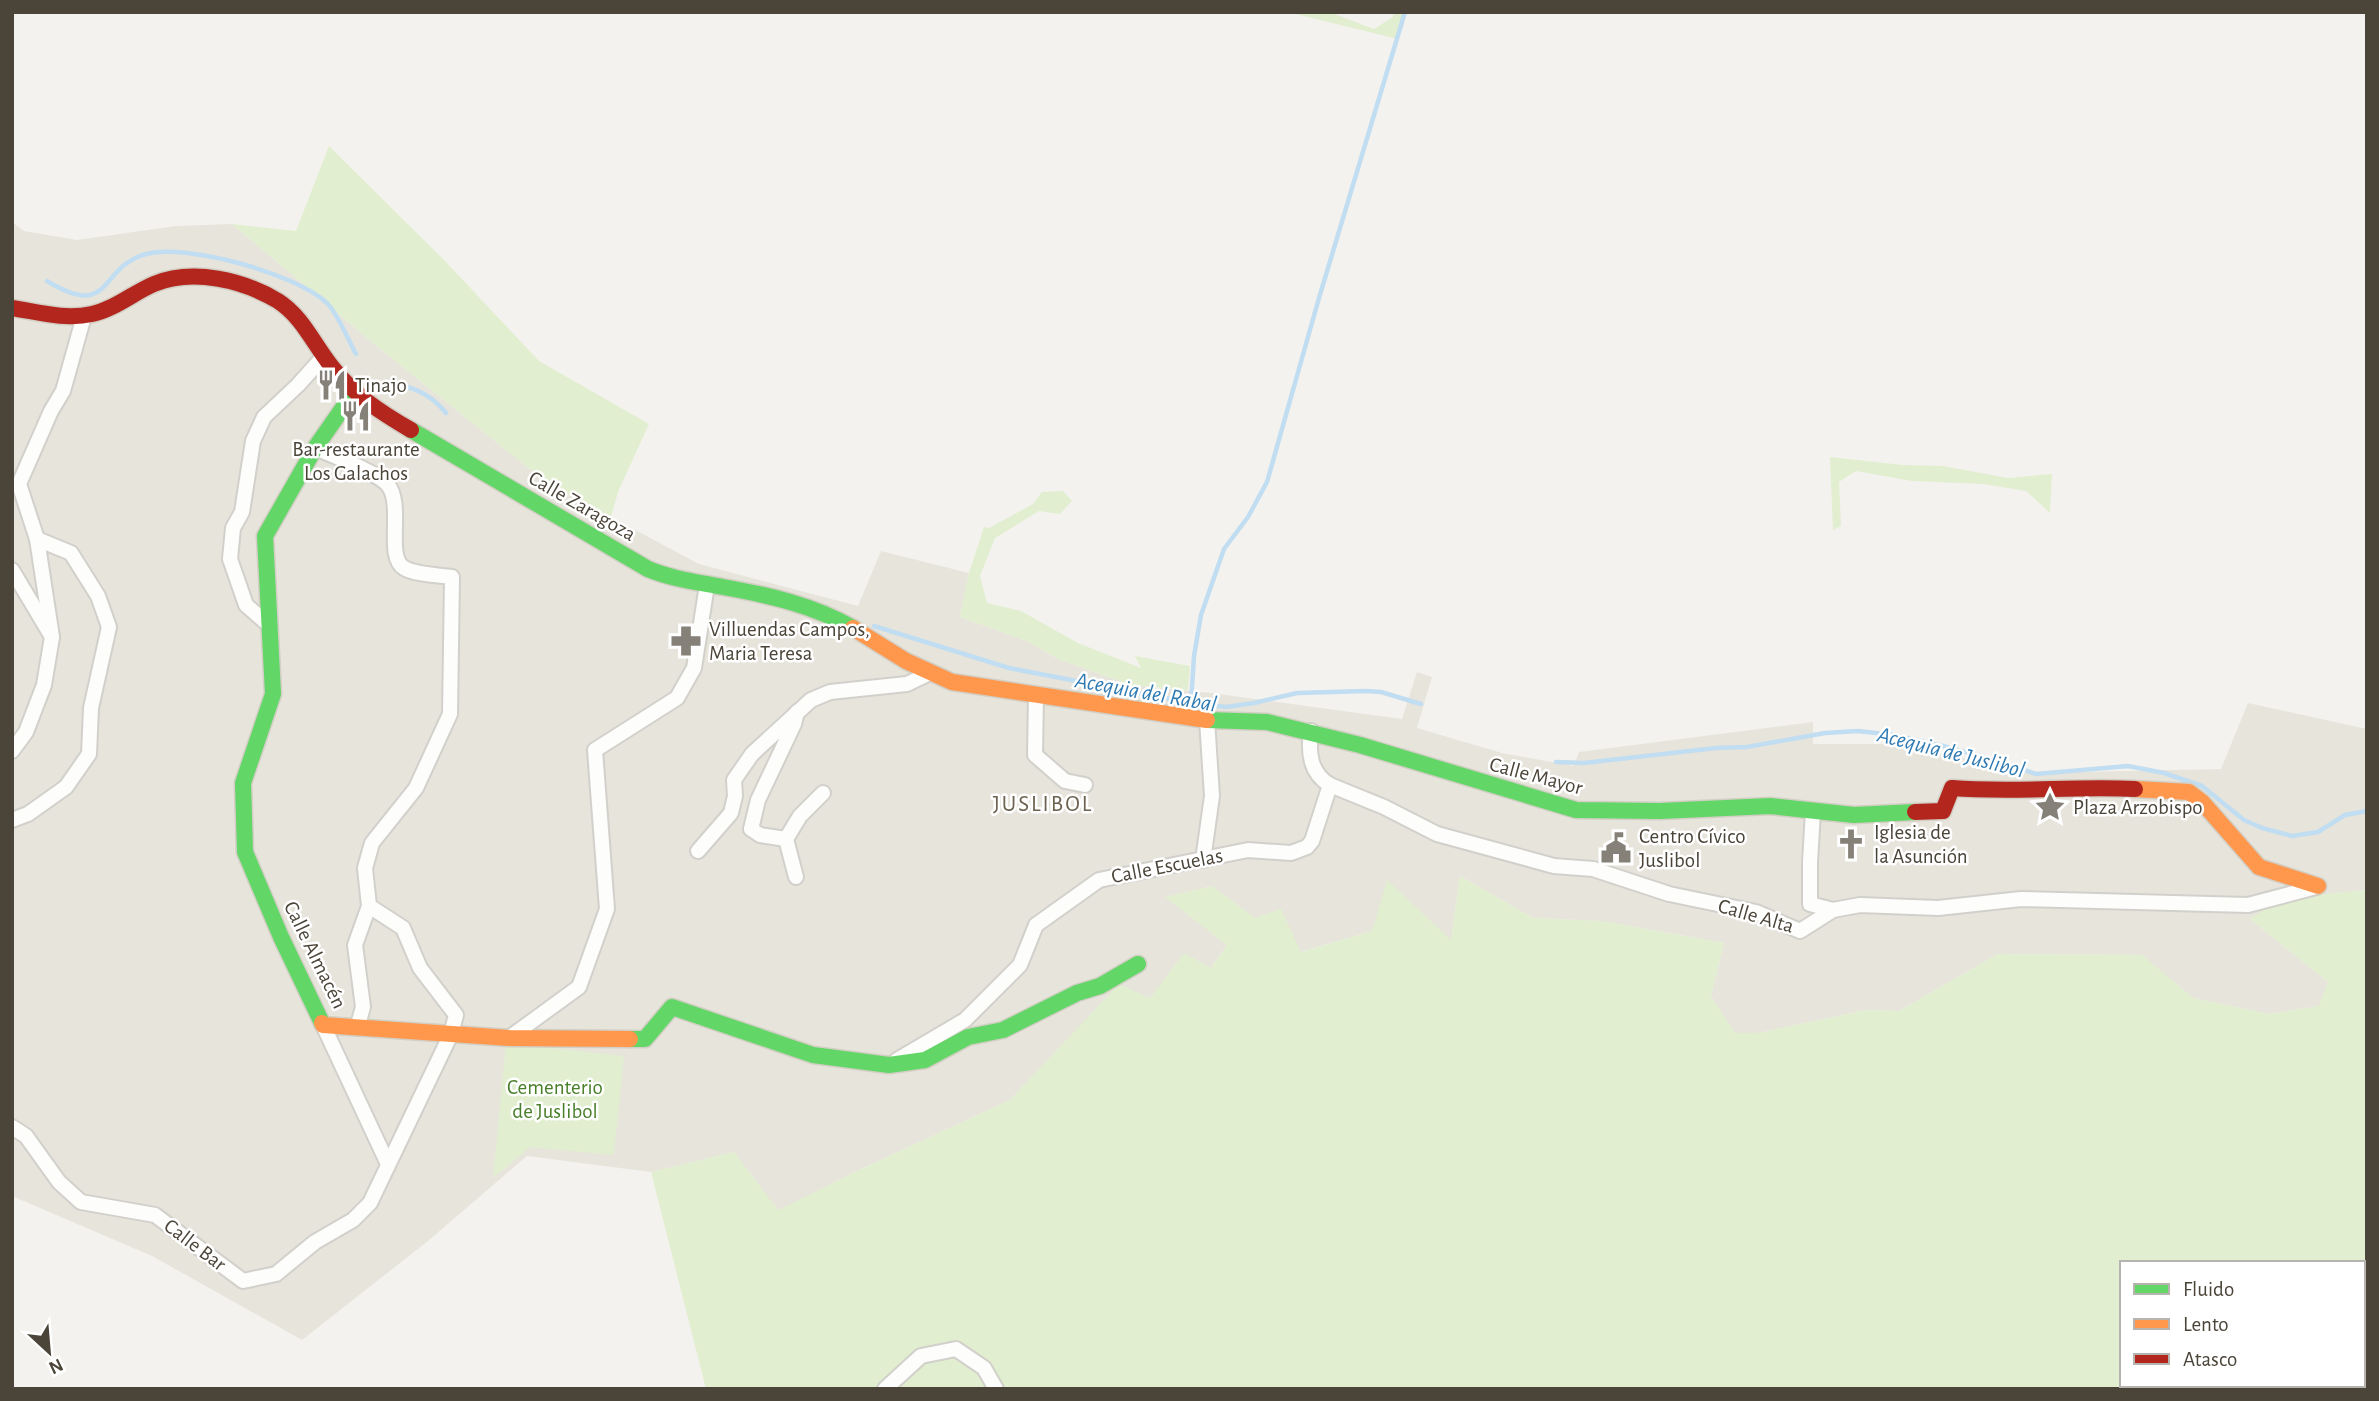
<svg xmlns="http://www.w3.org/2000/svg" width="2379" height="1401" font-family="'Alegreya Sans',sans-serif">
<style>
.residential{fill:#e7e4dc}
.green{fill:#e1eecf;fill-rule:evenodd}
.lines{fill:none;stroke-linecap:round;stroke-linejoin:round}
.stream{stroke:#c0ddf1;stroke-width:4.5}
.street-casing{stroke:#d2d0cb;stroke-width:18}
.fast-casing{stroke:#d3cfc5;stroke-width:19}
.slow-casing{stroke:#d3cfc5;stroke-width:19}
.jam-casing{stroke:#d3cfc5;stroke-width:19}
.street{stroke:#fdfdfc;stroke-width:14}
.fast{stroke:#63d668;stroke-width:16}
.slow{stroke:#ff974d;stroke-width:16}
.jam{stroke:#b3261e;stroke-width:16}
.labels{text-anchor:middle;dominant-baseline:central;stroke-width:5;stroke-linejoin:round;paint-order:stroke}
.poi-label{font-size:21px;fill:#4b4439;stroke:#fff;text-anchor:start}
.street-label{font-size:21px;fill:#4b4439;stroke:#fff}
.park-label{font-size:21px;fill:#4a7f2a;stroke:#fff}
.water-label{font-size:23px;font-style:italic;fill:#2e7ab2;stroke:#fff}
.neighbourhood-label{font-size:23px;letter-spacing:2px;fill:#6e6250;stroke:#fff}
</style>
<rect width="100%" height="100%" fill="#f4f2ee"/>
<path class="residential" d="M12 222 24 231 77 240 176 226 232 224 373 343 547 483 699 564 858 606 881 551 969 573 960 617 1027 641 1058 659 1131 685 1211 693 1402 719 1417 672 1432 677 1417 728 1502 753 1574 766 1579 752 1813 722V744H1901L2031 773 2221 769 2248 703 2367 729V890L2308 896 2250 919 2328 982 2320 1006 2269 1014 2193 998 2141 955 1998 954 1899 1011 1866 1010 1758 1033H1735L1711 996 1724 943 1602 921 1533 918 1460 876 1451 941 1372 931 1300 952 1212 886 1166 897 1227 945 1211 968 1150 998 1119 985 1010 1100 859 1170 778 1211 734 1152 651 1172 527 1156 428 1241 302 1340 152 1256 12 1196Z"/>
<g class="green">
<path d="M1287 12H1329L1374 29 1393 17 1394 12H1404L1398 39Z"/>
<path d="M329 146 446 262 539 361 649 424 618 492 611 517 547 483 373 343 232 224 296 231Z"/>
<path d="M1830 457 1903 465 1943 466 2008 478 2052 474 2050 513 2026 491 1984 484 1912 481 1856 471 1839 482 1841 526 1833 530Z"/>
<path d="M1063 491 1072 501 1060 514 1039 511 995 538 980 576 987 603 1021 611 1078 643 1141 668 1135 656 1190 666 1188 690 1131 685 1058 659 1027 641 960 617 969 573 984 527 989 528 1033 504 1042 492Z"/>
<path d="M1460 876 1533 918 1602 921 1724 943 1711 996 1735 1033H1758L1866 1010 1899 1011 1998 954 2142 955 2193 998 2269 1014 2319 1006 2328 982 2250 919C2282 894 2328 894 2367 890V1389H706L651 1172 734 1152 778 1210 859 1170 1010 1100 1119 984 1150 998 1184 953 1211 968 1227 945 1165 897 1212 886 1255 918 1281 909 1301 952 1372 931 1387 880 1451 940ZM2122 1263H2363V1385H2122Z"/>
<path d="M506 1043 624 1056 614 1155 530 1147 493 1178Z"/>
</g>
<g class="lines">
<g class="stream">
<path d="M47 281C113 321 98 267 146 254 187 243 296 274 327 303 338 314 348 340 356 354"/>
<path d="M397 384C418 389 432 396 446 413"/>
<path d="M874 626 1009 668 1191 703 1226 707 1254 703 1297 693 1365 691 1381 692 1421 704"/>
<path d="M1191 703 1194 656 1201 615 1224 549 1248 517 1267 482 1319 298 1405 12"/>
<path d="M1556 762 1584 763 1716 748 1747 747 1825 733 1858 731 1894 735 1943 746 1999 761 2036 774 2128 766 2164 773 2202 786 2244 820 2262 828 2292 836 2318 832 2345 815 2367 811"/>
</g>
<g class="street-casing">
<g id="street">
<path d="M315 448C332 455 378 473 388 485 404 505 385 557 404 568 417 575 438 575 452 577L450 714 416 788 372 843 365 868 369 906 355 945 363 1007 357 1028"/>
<path d="M12 570 52 637 44 685 26 732 12 751"/>
<path d="M270 626 246 605 230 559 233 528 242 512 253 441 264 417 298 385 324 356"/>
<path d="M52 637 37 539 19 484 51 411 63 391 84 316"/>
<path d="M1036 695 1035 755 1065 781 1085 785"/>
<path d="M1330 785 1384 807 1437 834 1554 866 1593 869 1669 894 1756 912 1800 931 1833 910 1860 905 1938 908 2021 899 2248 905 2316 887"/>
<path d="M1813 811 1810 862V904L1833 910"/>
<path d="M12 820 28 814 66 787 89 754 91 708 109 627 98 596 71 553 37 539"/>
<path d="M786 839 760 835 751 829 758 800 794 724 797 712"/>
<path d="M698 851 731 813 735 796 734 780 752 754 811 700 830 692 907 684 930 673"/>
<path d="M1203 860 1212 796 1207 720"/>
<path d="M796 877 786 839 800 816 823 793"/>
<path d="M323 1025 387 1162"/>
<path d="M509 1038 579 987 607 909 595 750 677 698 694 668 707 585"/>
<path d="M897 1060 965 1020 1020 965 1036 925 1099 880 1248 850 1291 853 1307 847 1312 841 1330 785C1310 773 1308 753 1311 731"/>
<path d="M12 1127 26 1136 59 1182 81 1202 155 1215 243 1281 276 1274 315 1242 353 1220 370 1203 451 1034 456 1015 420 968 403 928 369 906"/>
<path d="M885 1389 921 1356 956 1349 984 1368 996 1389"/>
</g>
</g>
<g class="fast-casing">
<g id="fast">
<path d="M411 430 648 569C672 579 697 582 723 587 768 595 813 605 853 628"/>
<path d="M1207 720 1267 722 1360 745 1576 810 1660 811 1770 806 1854 815 1915 812"/>
<path d="M322 1023 281 937 245 852 243 783 273 694 265 536 315 448 354 392"/>
<path d="M630 1039H645L672 1007 813 1055 889 1065 925 1060 968 1037 1003 1030 1077 993 1100 986 1138 964"/>
</g>
</g>
<g class="slow-casing">
<g id="slow">
<path d="M853 628 906 661 952 682 1207 720"/>
<path d="M2135 789 2189 792 2202 802 2259 867 2318 886"/>
<path d="M322 1023 323 1025 509 1038 630 1039"/>
</g>
</g>
<g class="jam-casing">
<g id="jam">
<path d="M12 308C38 312 65 320 92 314 115 309 133 293 154 284 193 268 243 280 278 301 303 317 314 345 332 367 354 395 380 412 411 430"/>
<path d="M1915 812 1943 811 1952 788C2013 793 2074 786 2135 789"/>
</g>
</g>
<use href="#street" class="street"/>
<use href="#fast" class="fast"/>
<use href="#slow" class="slow"/>
<use href="#jam" class="jam"/>
</g>
<defs>
<g id="restaurant-bare" transform="scale(2.415)"><path d="M-5-6h1v4h1v-4h1v4h1v-4h1v5L-1.5 .5V6h-2V.5L-5-1ZM5-6V6H3V1.5H1.5Q1.5-4 5-6Z" fill="#868178" stroke="#fff" stroke-width="2.5" paint-order="stroke"/></g>
<g id="pharmacy-bare" transform="scale(2.415)"><path d="M-2-6h4v4h4v4h-4v4h-4v-4h-4v-4h4Z" fill="#868178" stroke="#fff" stroke-width="2.5" paint-order="stroke"/></g>
<g id="sight-bare" transform="scale(2.415)"><path d="M0-6L1.8-2.2L6-1.7L2.9 1.2L3.7 5.4L0 3.3L-3.7 5.4L-2.9 1.2L-6-1.7L-1.8-2.2Z" fill="#868178" stroke="#fff" stroke-width="2.5" paint-order="stroke"/></g>
<g id="church-bare" transform="scale(2.415)"><path d="M-1.2-6h2.4v3.5h3.3v2.4h-3.3V6h-2.4V-.1h-3.3v-2.4h3.3Z" fill="#868178" stroke="#fff" stroke-width="2.5" paint-order="stroke"/></g>
<g id="civic-bare" transform="scale(2.415)"><path d="M-.6-6.5H3V-4.5H.6V-3L4-1V1h2V6H-6V1h2V-1L-.6-3ZM-1.2 2.5V6h2.4V2.5Z" fill="#868178" stroke="#fff" stroke-width="2.5" paint-order="stroke"/></g>
</defs>
<g fill-rule="evenodd">
<use href="#restaurant-bare" x="332" y="385"/>
<use href="#restaurant-bare" x="356" y="416"/>
<use href="#pharmacy-bare" x="686" y="641"/>
<use href="#sight-bare" x="2050" y="807"/>
<use href="#church-bare" x="1851" y="844"/>
<use href="#civic-bare" x="1616" y="848"/>
</g>
<g class="labels">
<g class="poi-label">
<text x="355" y="385">Tinajo</text>
<text x="356" y="449" text-anchor="middle">Bar-restaurante<tspan x="356" dy="24">Los Galachos</tspan></text>
<text x="709" y="629">Villuendas Campos,<tspan x="709" dy="24">Maria Teresa</tspan></text>
<text x="2073" y="807">Plaza Arzobispo</text>
<text x="1874" y="832">Iglesia de<tspan x="1874" dy="24">la Asunción</tspan></text>
<text x="1639" y="836">Centro Cívico<tspan x="1639" dy="24">Juslibol</tspan></text>
</g>
<g class="street-label">
<text transform="translate(582 506) rotate(30)">Calle Zaragoza</text>
<text transform="translate(1536 776) rotate(15)">Calle Mayor</text>
<text transform="translate(1167 866) rotate(-11)">Calle Escuelas</text>
<text transform="translate(1756 916) rotate(16)">Calle Alta</text>
<text transform="translate(315 955) rotate(64)">Calle Almacén</text>
<text transform="translate(195 1245) rotate(37)">Calle Bar</text>
</g>
<g class="park-label">
<text x="555" y="1087">Cementerio<tspan x="555" dy="24">de Juslibol</tspan></text>
</g>
<g class="water-label">
<text transform="translate(1146 693) rotate(10)">Acequia del Rabal</text>
<text transform="translate(1951 753) rotate(14)">Acequia de Juslibol</text>
</g>
<g class="neighbourhood-label">
<text x="1043" y="804">JUSLIBOL</text>
</g>
</g>
<rect width="2379" height="1401" fill="none" stroke="#4b4439" stroke-width="28"/>
<rect x="2120" y="1261" width="245" height="126" fill="#ffffff" stroke="#b7b4b0" stroke-width="2"/>
<rect x="2134" y="1284" width="35" height="10" fill="#63d668" stroke="#b7b4b0" stroke-width="2"/>
<text x="2183" y="1296" font-size="21" fill="#4b4439">Fluido</text>
<rect x="2134" y="1319" width="35" height="10" fill="#ff974d" stroke="#b7b4b0" stroke-width="2"/>
<text x="2183" y="1331" font-size="21" fill="#4b4439">Lento</text>
<rect x="2134" y="1354" width="35" height="10" fill="#b3261e" stroke="#b7b4b0" stroke-width="2"/>
<text x="2183" y="1366" font-size="21" fill="#4b4439">Atasco</text>
<g transform="translate(49 1352) rotate(154)" stroke="#ffffff" stroke-width="5" paint-order="stroke">
<path d="M0-5L12 26L0 18L-12 26Z" fill="#4b4439"/>
<text y="-10" font-size="19" font-weight="bold" text-anchor="middle" fill="#4b4439">N</text>
</g>
</svg>
